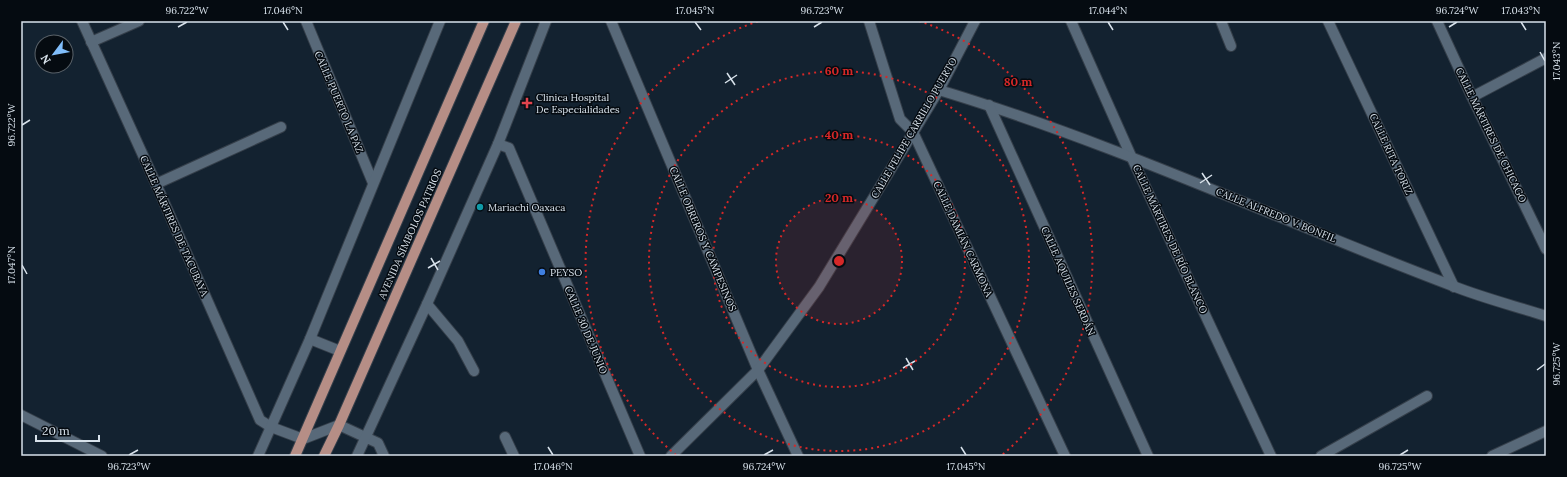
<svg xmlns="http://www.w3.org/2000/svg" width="1567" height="477" font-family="Lora,serif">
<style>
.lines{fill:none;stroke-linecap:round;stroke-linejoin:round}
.minor-casing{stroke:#353f4a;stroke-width:12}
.tertiary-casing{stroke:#353f4a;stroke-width:12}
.primary-casing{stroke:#353f4a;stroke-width:12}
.minor{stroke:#586979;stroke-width:10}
.tertiary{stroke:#586979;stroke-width:10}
.primary{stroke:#b68e86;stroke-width:10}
.ticks{fill:none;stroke:#d8e2eb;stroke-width:1.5}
.ring{fill:none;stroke:#d62828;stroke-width:2;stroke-dasharray:2 4}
.health-dot{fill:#e0444e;stroke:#050b11;stroke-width:1.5}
.culture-dot{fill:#0f9aa8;stroke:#050b11;stroke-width:1.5}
.shop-dot{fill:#3f7fe0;stroke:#050b11;stroke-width:1.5}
.labels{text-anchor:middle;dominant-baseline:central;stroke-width:3;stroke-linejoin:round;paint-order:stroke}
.poi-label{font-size:10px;fill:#d8e2eb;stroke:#050b11;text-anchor:start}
.street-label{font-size:10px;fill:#d8e2eb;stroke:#050b11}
.centre{fill:#d62828;stroke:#050b11;stroke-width:2}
.ring-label{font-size:12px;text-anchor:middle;font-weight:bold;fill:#d62828;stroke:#050b11;stroke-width:3;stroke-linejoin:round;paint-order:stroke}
.neatline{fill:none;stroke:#d8e2eb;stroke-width:1.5}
.ticks-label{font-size:10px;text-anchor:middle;fill:#d8e2eb}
</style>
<rect width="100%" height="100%" fill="#132230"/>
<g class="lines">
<g class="minor-casing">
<g id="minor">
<path d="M306 21 373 183"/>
<path d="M611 21 758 370 798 456"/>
<path d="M869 21 900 119 913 132 1065 456"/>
<path d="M1071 21 1131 156 1271 456"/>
<path d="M1221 21 1231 46"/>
<path d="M1328 21 1454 287"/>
<path d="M1437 21 1472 97 1546 249"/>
<path d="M91 42 139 21"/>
<path d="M939 90C1115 143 1281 221 1453 286 1483 298 1515 306 1546 316"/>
<path d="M1472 97 1546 58"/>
<path d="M989 105 1148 456"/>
<path d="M498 144 509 148 640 456"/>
<path d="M156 184 281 127"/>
<path d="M427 304 458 341 474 371"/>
<path d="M21 415 102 456"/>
<path d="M505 437 514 456"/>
<path d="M1321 456 1427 396"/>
<path d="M1492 456 1546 431"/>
</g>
</g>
<g class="tertiary-casing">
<g id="tertiary">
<path d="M82 21 156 184 260 420 271 427 303 439 339 425 378 443 384 456"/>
<path d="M310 339 340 351"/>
<path d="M258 456 310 339 440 21"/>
<path d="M357 456 427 304 498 144 546 21"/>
<path d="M671 456 758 370 819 287 939 90 975 21"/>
</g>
</g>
<g class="primary-casing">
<g id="primary">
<path d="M295 456 484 21"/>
<path d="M324 456 339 425 516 21"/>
</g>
</g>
<use href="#minor" class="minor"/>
<use href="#tertiary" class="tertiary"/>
<use href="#primary" class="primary"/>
</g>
<path class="ticks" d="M283 22 288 30M695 22 701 30M1108 22 1113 30M1521 22 1526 30M178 27 187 22M814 27 822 22M1449 27 1457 22M1540 52 1545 61M727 73 735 85M725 83 737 75M22 125 30 120M1202 173 1210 185M1200 183 1212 175M431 258 438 270M22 265 27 274M428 268 440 261M906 358 913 370M903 368 915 361M1537 370 1545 364M548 447 553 455M961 447 966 455M129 455 138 450M764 455 773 450M1400 455 1408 450"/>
<circle cx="839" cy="261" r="63" fill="#d62828" fill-opacity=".12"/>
<g class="ring">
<circle cx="839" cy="261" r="63"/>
<circle cx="839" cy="261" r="126"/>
<circle cx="839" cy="261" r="190"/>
<path d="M676 455A253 253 0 0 1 759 21M919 21A253 253 0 0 1 1002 455"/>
</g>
<path class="health-dot" d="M525 97h4v4h4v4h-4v4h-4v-4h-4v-4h4z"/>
<circle class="culture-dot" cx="480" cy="207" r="4"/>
<circle class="shop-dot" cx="542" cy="272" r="4"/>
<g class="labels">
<g class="poi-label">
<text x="536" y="97">Clinica Hospital<tspan x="536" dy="12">De Especialidades</tspan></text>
<text x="488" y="207">Mariachi Oaxaca</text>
<text x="550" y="272">PEYSO</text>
</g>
<g class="street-label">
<text transform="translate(339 102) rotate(67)">CALLE PUERTO LA PAZ</text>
<text transform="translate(914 128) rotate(-60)">CALLE FELIPE CARRILLO PUERTO</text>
<text transform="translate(1491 135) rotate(64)">CALLE MÁRTIRES DE CHICAGO</text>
<text transform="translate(1391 154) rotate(65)">CALLE RITA TORIZ</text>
<text transform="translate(1276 215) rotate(22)">CALLE ALFREDO V. BONFIL</text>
<text transform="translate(174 226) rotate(66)">CALLE MÁRTIRES DE TACUBAYA</text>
<text transform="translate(410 234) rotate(-66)">AVENIDA SÍMBOLOS PATRIOS</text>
<text transform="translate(703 239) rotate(67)">CALLE OBREROS Y CAMPESINOS</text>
<text transform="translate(963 239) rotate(65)">CALLE DAMIÁN CARMONA</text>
<text transform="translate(1170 239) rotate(65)">CALLE MÁRTIRES DE RÍO BLANCO</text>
<text transform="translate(1068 281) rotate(66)">CALLE AQUILES SERDÁN</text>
<text transform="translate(586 330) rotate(67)">CALLE 30 DE JUNIO</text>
</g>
</g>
<circle cx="839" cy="261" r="6" class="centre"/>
<g class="ring-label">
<text x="839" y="75">60 m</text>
<text x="1018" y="86">80 m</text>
<text x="839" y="139">40 m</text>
<text x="839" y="202">20 m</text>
</g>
<rect width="1567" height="477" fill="none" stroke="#050b11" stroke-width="44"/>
<g transform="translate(54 54) rotate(238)"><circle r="19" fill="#050b11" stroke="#596168"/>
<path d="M0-3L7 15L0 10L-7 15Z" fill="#80bdfa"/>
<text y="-6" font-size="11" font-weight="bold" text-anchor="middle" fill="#d8e2eb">N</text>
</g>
<path d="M36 435v6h63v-6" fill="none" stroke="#d8e2eb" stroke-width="2"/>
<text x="42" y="435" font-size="12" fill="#d8e2eb" stroke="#050b11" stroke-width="3" paint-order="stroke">20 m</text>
<rect x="22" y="22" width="1523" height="433" class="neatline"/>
<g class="ticks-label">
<text x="187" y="14">96.722°W</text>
<text x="283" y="14">17.046°N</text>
<text x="695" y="14">17.045°N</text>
<text x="822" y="14">96.723°W</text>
<text x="1108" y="14">17.044°N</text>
<text x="1457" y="14">96.724°W</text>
<text x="1521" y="14">17.043°N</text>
<text transform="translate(1556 61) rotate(-90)" y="4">17.043°N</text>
<text transform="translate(11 125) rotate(-90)" y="4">96.722°W</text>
<text transform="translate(11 265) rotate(-90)" y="4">17.047°N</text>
<text transform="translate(1556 364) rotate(-90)" y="4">96.725°W</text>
<text x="129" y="470">96.723°W</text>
<text x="553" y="470">17.046°N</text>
<text x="764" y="470">96.724°W</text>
<text x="966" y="470">17.045°N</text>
<text x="1400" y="470">96.725°W</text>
</g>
</svg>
